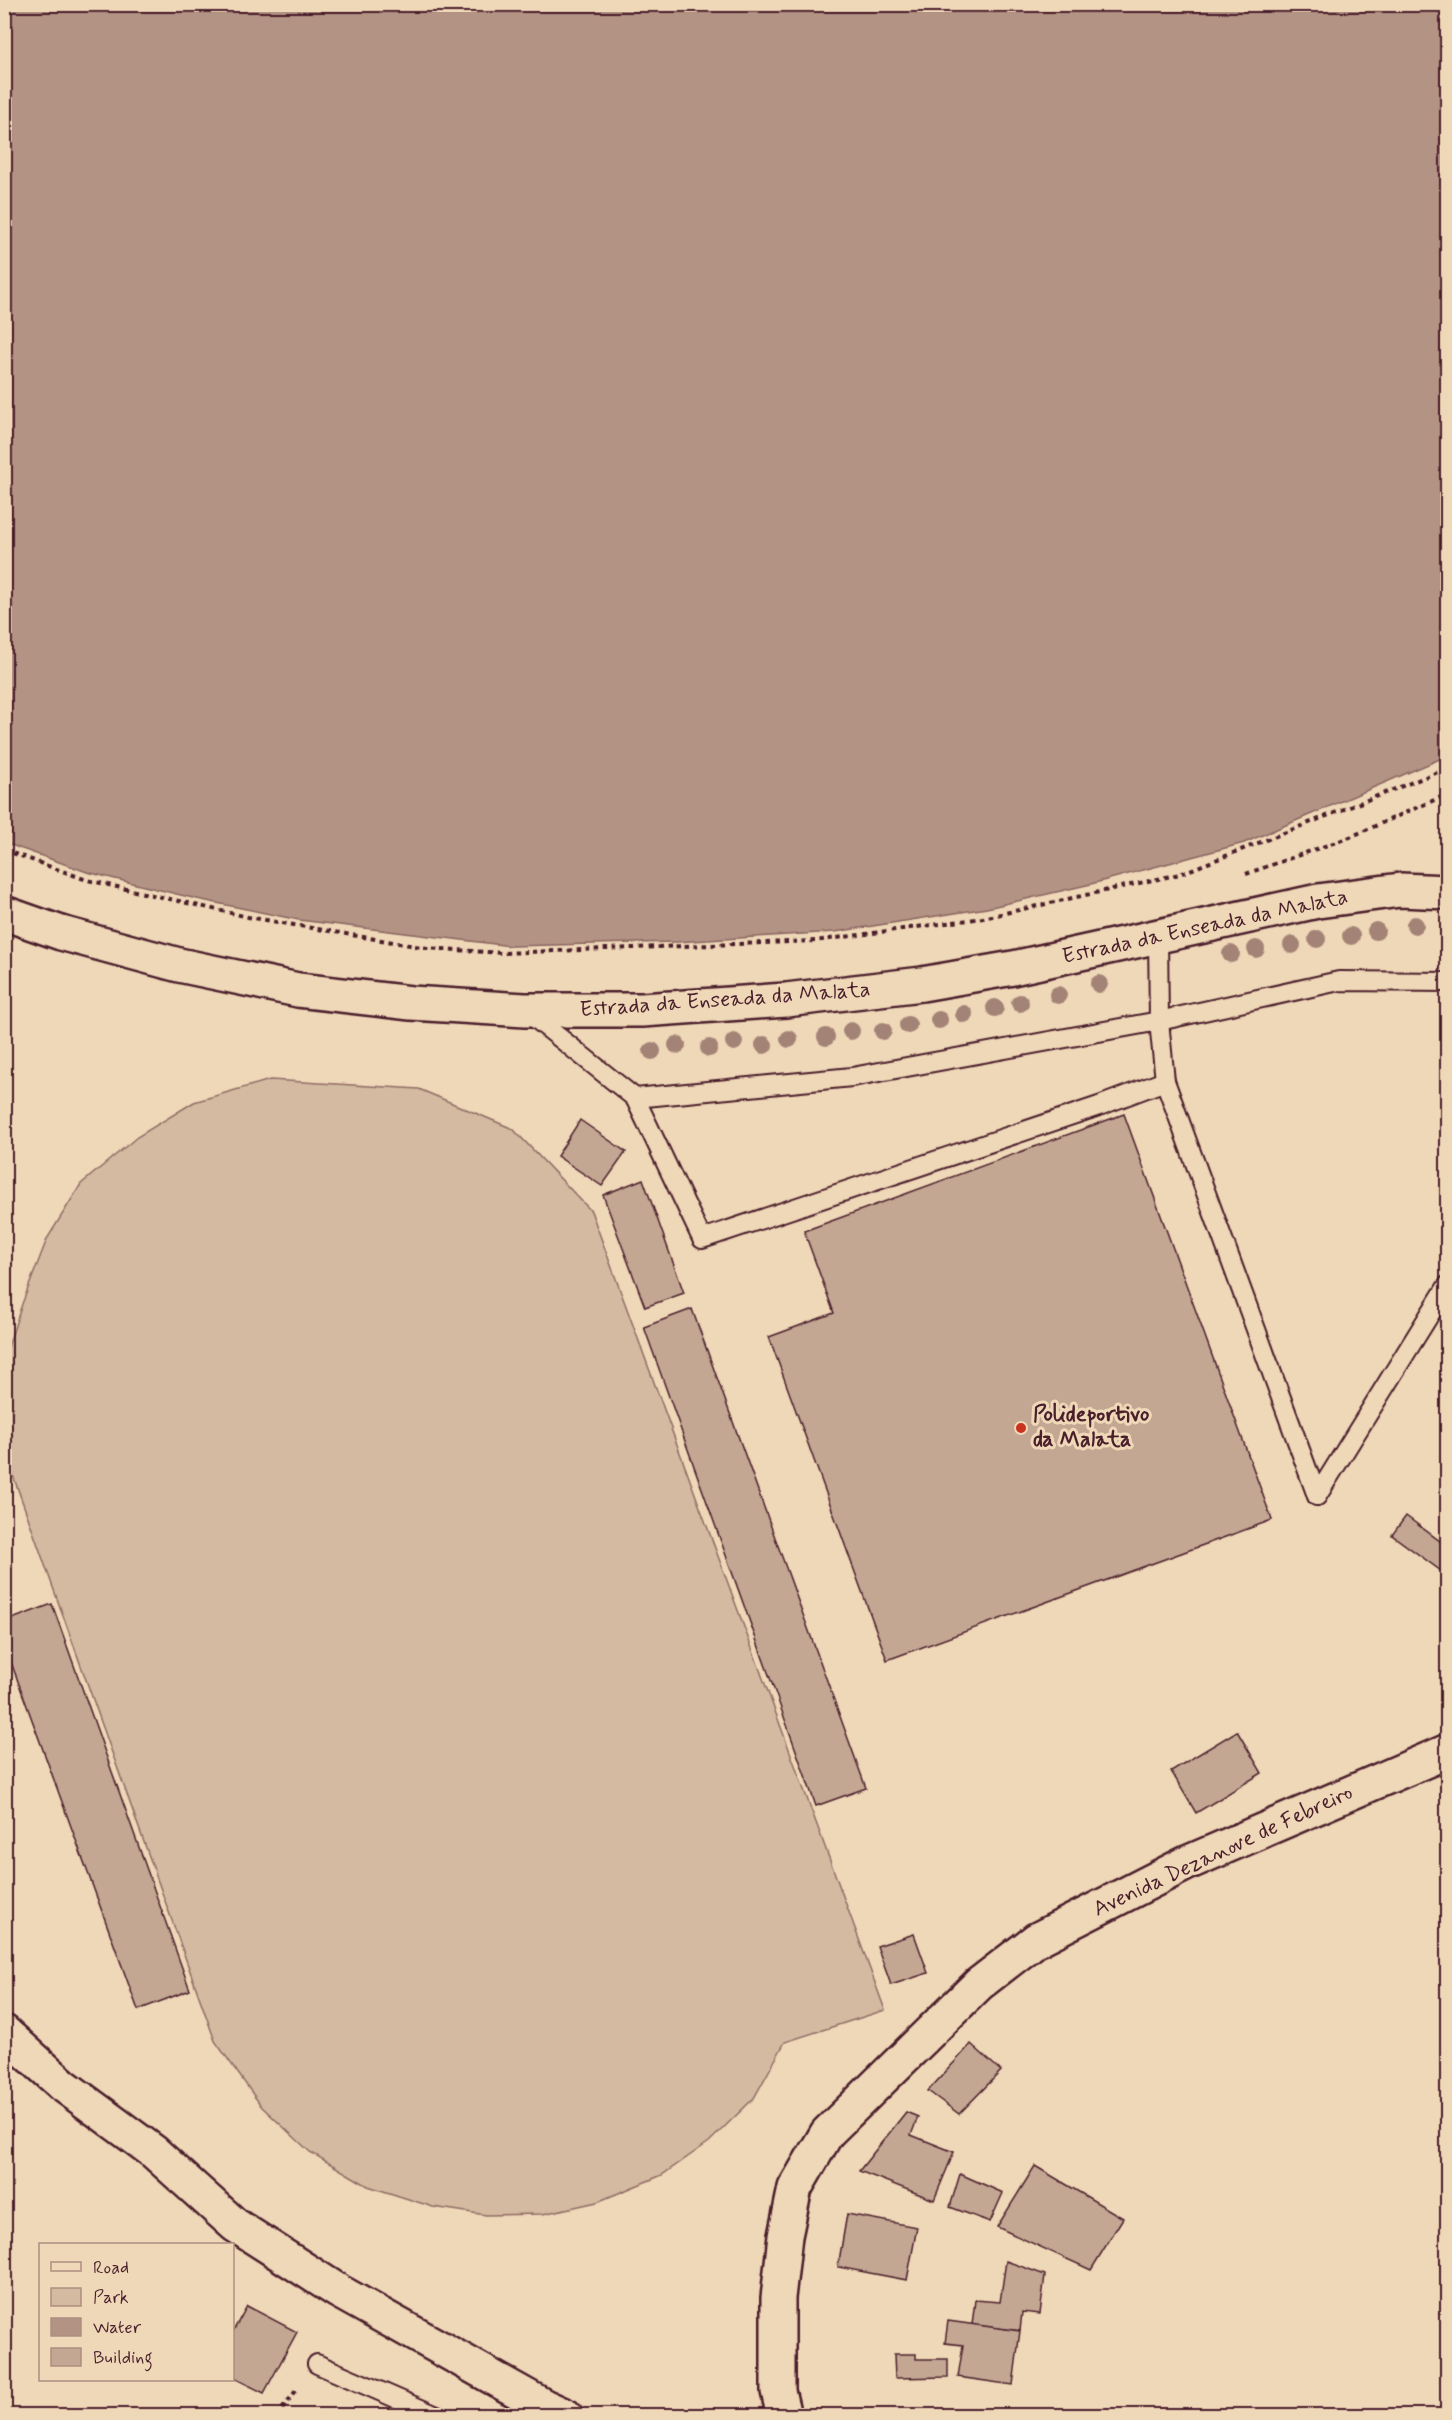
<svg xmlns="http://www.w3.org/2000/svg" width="1452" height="2420" font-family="Mynerve,sans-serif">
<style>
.green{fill:#d4baa0;stroke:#8f6c66;stroke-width:1.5}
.water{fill:#b39384;stroke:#896560;stroke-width:1.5}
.building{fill:#c3a793;stroke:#4a1f2b;stroke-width:1.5}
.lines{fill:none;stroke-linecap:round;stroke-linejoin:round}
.lane-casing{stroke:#4a1f2b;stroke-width:22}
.street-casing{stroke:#4a1f2b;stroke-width:38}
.secondary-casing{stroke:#4a1f2b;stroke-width:38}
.path{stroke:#4a1f2b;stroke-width:4;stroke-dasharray:4.5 4.5;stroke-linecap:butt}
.lane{stroke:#efd8b8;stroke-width:18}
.street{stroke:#efd8b8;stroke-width:33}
.secondary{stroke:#efd8b8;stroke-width:33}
.tree{fill:#a48377}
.poi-dot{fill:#c8321e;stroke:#efd8b8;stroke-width:2}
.labels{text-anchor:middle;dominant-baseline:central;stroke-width:6;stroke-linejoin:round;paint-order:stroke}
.street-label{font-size:22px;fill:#4a1f2b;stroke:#efd8b8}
.poi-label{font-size:22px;font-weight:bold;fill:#4a1f2b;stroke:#efd8b8;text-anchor:start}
</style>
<rect width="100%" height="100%" fill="#efd8b8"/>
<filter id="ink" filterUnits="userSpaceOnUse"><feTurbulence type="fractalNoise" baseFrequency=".0167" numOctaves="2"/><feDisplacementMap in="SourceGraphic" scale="12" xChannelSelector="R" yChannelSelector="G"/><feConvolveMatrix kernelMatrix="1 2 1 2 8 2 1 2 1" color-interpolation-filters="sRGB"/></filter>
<g filter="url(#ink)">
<path class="green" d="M270 1080 419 1089 513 1129 591 1211 885 2010 785 2042 754 2098 709 2142 662 2175 597 2202 543 2214 486 2215 433 2207 368 2186 310 2152 262 2107 215 2041 10 1467 5 1356 22 1304 47 1239 81 1184 137 1137 194 1102Z"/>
<path class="water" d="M5 4 1447 5V756L1244 843 1091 884 987 908 835 932 676 942 511 946 299 920 197 899 87 872 5 843Z"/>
<g class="building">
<path d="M1124 1114 1272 1520 887 1660 769 1337 834 1313 804 1231Z"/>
<path d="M580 1120 626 1152 602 1186 557 1156Z"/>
<path d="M643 1179 684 1293 645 1307 603 1195Z"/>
<path d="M692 1309 866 1788 816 1806 644 1327Z"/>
<path d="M1406 1516 1448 1547V1576L1392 1535Z"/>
<path d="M52 1604 190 1990 138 2010 4 1643V1622Z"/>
<path d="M1237 1731 1262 1773 1196 1813 1171 1771Z"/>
<path d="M914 1934 928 1973 891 1985 877 1946Z"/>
<path d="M971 2044 1001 2071 959 2114 928 2091Z"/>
<path d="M906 2112 918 2117 911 2135 954 2152 934 2200 859 2171Z"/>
<path d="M1035 2166 1123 2218 1091 2270 997 2227Z"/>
<path d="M960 2174 1003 2193 990 2222 950 2207Z"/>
<path d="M847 2214 917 2227 907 2280 838 2267Z"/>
<path d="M1006 2261 1045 2275 1040 2314 1022 2312 1020 2331 972 2325 975 2300 1000 2302Z"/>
<path d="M247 2306 297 2332 264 2393 232 2377V2333Z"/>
<path d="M948 2321 1020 2331 1013 2385 958 2377 963 2345 945 2343Z"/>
<path d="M894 2354H916V2359H948V2377L895 2378Z"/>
</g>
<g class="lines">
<g class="lane-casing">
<g id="lane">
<path d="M1158 936 1159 1021 1165 1081 1317 1496"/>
<path d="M526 1011 635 1098 702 1239 1099 1106 1165 1081"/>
<path d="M635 1098 852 1077 1159 1021 1339 981 1448 982"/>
<path d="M1317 1496 1448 1285"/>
<path d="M317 2364 437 2416"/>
</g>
</g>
<g class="street-casing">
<path id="street" d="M4 2032 63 2085 154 2152 235 2225 338 2291 544 2406 566 2416"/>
</g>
<g class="secondary-casing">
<g id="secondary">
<path d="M4 913 61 933 179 965 298 990 411 1003 525 1010H642L786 1000 922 984 1013 968 1318 901 1400 890 1448 892"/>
<path d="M784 2416 778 2391V2298L785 2236 795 2188 827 2133 979 1984 1036 1940 1187 1863 1448 1751"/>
</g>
</g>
<g class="path">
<path d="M4 850 87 880 248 917 427 948 502 953 815 941 983 918 1180 874 1448 768"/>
<path d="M1246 874 1350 837 1448 794"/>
<path d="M277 2416 298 2388"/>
</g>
<use href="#lane" class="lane"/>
<use href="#street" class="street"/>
<use href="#secondary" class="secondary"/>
</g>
<g class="tree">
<circle cx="1415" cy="925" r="9"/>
<circle cx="1376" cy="931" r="9"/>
<circle cx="1351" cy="936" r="9"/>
<circle cx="1317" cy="939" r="9"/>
<circle cx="1292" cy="945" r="9"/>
<circle cx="1256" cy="949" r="9"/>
<circle cx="1231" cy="954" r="9"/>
<circle cx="1099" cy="984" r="9"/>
<circle cx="1058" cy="995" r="9"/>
<circle cx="1020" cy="1003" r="9"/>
<circle cx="995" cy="1008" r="9"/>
<circle cx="964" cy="1014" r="9"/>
<circle cx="939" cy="1020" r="9"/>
<circle cx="908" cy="1025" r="9"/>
<circle cx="851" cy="1031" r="9"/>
<circle cx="883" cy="1031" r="9"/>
<circle cx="826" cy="1037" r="9"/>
<circle cx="789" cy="1039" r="9"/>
<circle cx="734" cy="1042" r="9"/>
<circle cx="677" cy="1045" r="9"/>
<circle cx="764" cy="1045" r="9"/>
<circle cx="709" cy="1048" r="9"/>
<circle cx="652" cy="1051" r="9"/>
</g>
</g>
<circle class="poi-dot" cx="1021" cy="1428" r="6"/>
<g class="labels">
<g class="street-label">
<text transform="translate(1205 927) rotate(-12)">Estrada da Enseada da Malata</text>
<text transform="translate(725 1000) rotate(-4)">Estrada da Enseada da Malata</text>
<text transform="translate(1223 1851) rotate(-25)">Avenida Dezanove de Febreiro</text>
</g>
<g class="poi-label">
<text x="1033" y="1415">Polideportivo<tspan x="1033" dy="25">da Malata</tspan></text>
</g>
</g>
<rect width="1452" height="2420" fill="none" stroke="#efd8b8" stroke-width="24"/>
<rect x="12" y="12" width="1428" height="2396" fill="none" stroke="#4a1f2b" stroke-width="2" filter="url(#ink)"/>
<rect x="39" y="2243" width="195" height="138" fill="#efd8b8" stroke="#ad8e80" stroke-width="1.5"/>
<rect x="51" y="2262" width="30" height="9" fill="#efd8b8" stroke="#ad8e80" stroke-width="1.5"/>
<text x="93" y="2273" font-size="18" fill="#4a1f2b">Road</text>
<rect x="51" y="2288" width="30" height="18" fill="#d4baa0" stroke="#ad8e80" stroke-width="1.5"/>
<text x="93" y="2303" font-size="18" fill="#4a1f2b">Park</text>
<rect x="51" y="2318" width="30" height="18" fill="#b39384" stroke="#ad8e80" stroke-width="1.5"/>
<text x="93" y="2333" font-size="18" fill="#4a1f2b">Water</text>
<rect x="51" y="2348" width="30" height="18" fill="#c3a793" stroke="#ad8e80" stroke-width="1.5"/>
<text x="93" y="2363" font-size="18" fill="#4a1f2b">Building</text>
</svg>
